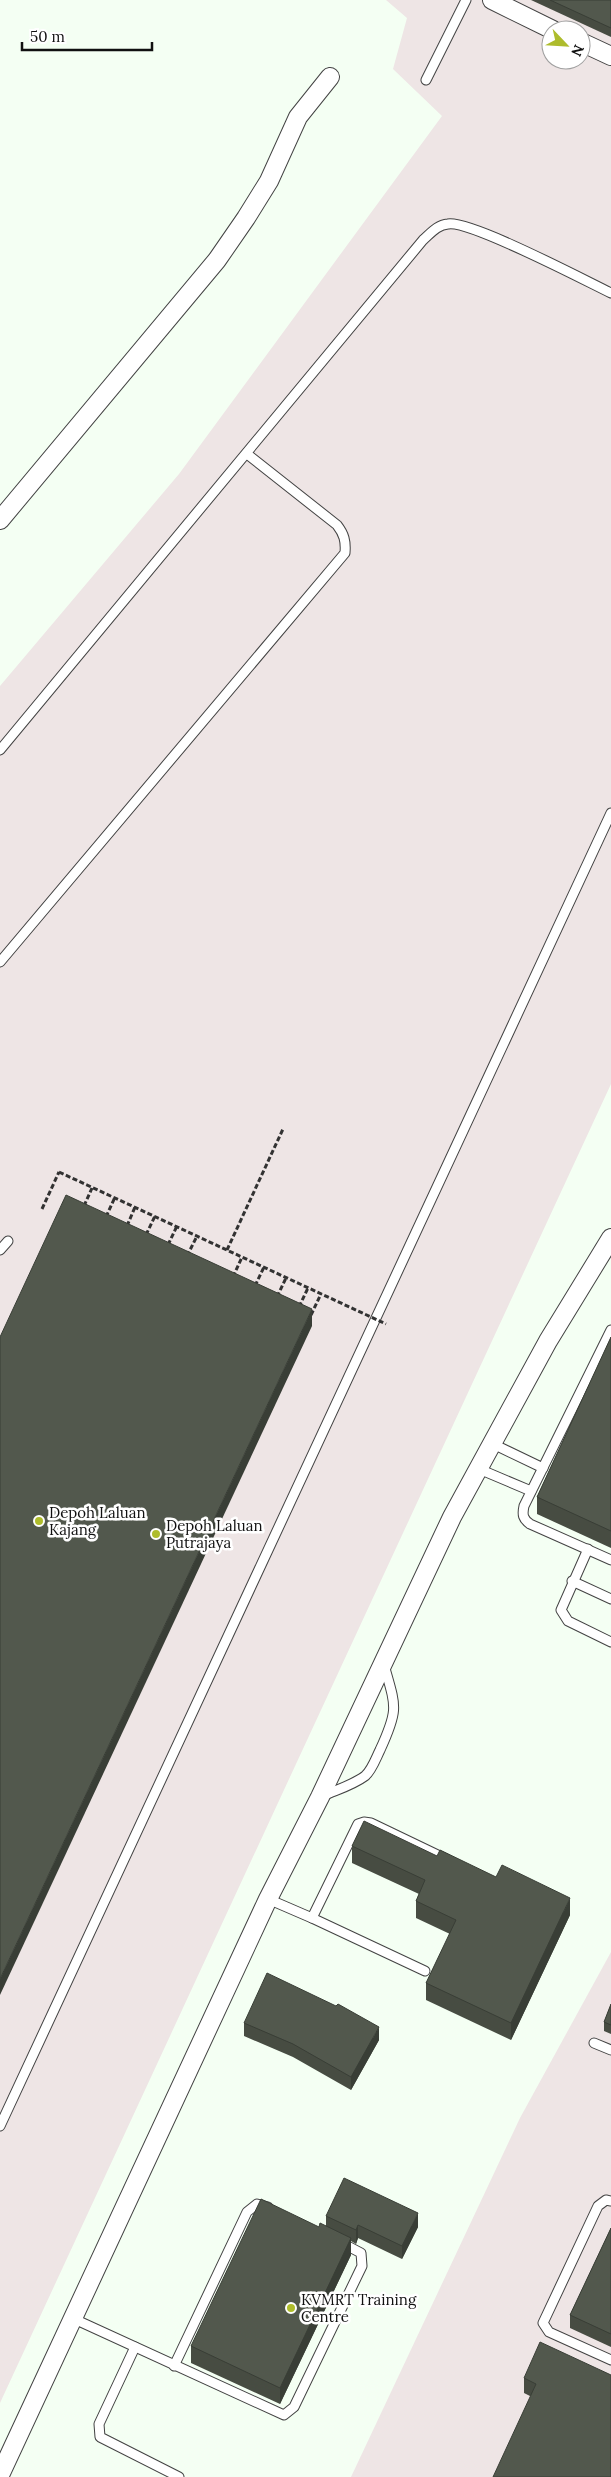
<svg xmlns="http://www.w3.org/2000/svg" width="611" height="2477" font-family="Lora,serif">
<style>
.industrial{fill:#eee5e5;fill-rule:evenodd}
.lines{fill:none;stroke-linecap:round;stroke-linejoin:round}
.service-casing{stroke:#434343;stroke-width:11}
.minor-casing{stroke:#434343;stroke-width:20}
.path{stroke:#323232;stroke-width:3;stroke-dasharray:5 2.5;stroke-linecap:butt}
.service{stroke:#fff;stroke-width:9}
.minor{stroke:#fff;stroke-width:18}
.path-bridge{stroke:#323232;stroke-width:3;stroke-dasharray:5 2.5;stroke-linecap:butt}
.wall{fill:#474c42}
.shaded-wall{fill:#393e36}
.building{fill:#52584d;stroke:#393e36}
.poi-dot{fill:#aebc2c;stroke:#fff;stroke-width:2}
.labels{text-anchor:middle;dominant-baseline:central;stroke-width:5;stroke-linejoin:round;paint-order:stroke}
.poi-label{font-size:15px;fill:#101010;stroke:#fff;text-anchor:start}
</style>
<rect width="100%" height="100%" fill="#f4fff3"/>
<g class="industrial">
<path d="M386 0H611V1084L0 2403V686L179 474 442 116 393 69 407 18ZM551 30H581V60H551Z"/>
<path d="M611 1952V2477H351L520 2118Z"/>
</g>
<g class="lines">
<g class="service-casing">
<g id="service">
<path d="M426 80 466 0"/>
<path d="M0 750 423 240C431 233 437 225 448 224 470 220 584 280 611 293"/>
<path d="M0 962 345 553C346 541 344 534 337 525L247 454"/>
<path d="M0 1250 8 1241"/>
<path d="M611 1330 524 1506C522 1515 523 1519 530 1524L611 1560"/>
<path d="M491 1443 543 1468"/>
<path d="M479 1469 531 1491"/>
<path d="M588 1549 561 1610 568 1621 611 1642"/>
<path d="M572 1581 611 1599"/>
<path d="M323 1796C336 1790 353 1785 365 1776 372 1770 376 1758 380 1750 399 1709 396 1707 384 1665"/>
<path d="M268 1899 312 1918"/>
<path d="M425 1971 312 1918 358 1824 364 1822 371 1823 446 1859"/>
<path d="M594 2043 611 2050"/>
<path d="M0 2126 611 813"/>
<path d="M611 2201 606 2200 598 2206 543 2323 549 2332 611 2360"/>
<path d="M72 2318 284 2415 294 2407 362 2266 361 2253 340 2242"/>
<path d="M135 2347 99 2424 100 2437 179 2477"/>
<path d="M174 2366 247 2212 257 2204 268 2207"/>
</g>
</g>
<g class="minor-casing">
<g id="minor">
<path d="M492 0 553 30"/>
<path d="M581 42 611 56"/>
<path d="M0 520 217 260 246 218 269 181 298 117 330 77"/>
<path d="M0 2475 268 1899 320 1797 452 1517 548 1341 611 1238"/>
</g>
</g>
<g class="path">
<path d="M84 1206 92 1188"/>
<path d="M42 1209 59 1172"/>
<path d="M106 1217 115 1197"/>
<path d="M127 1226 135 1207"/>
<path d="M146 1235 155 1216"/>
<path d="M168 1245 177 1226"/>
<path d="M227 1250 283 1129"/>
<path d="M187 1256 197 1236"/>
<path d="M233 1277 242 1257"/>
<path d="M255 1286 264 1267"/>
<path d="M277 1297 286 1278"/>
<path d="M299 1307 308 1288"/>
<path d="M311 1315 321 1294"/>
</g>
<use href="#service" class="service"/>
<use href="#minor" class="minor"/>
<path class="path-bridge" d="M59 1172 386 1324"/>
</g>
<g class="wall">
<path d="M531 0H611V37Z"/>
<path d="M611 1337V1548L537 1514V1497Z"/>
<path d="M352 1846 437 1856 570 1915 511 2040 426 2000V1983L450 1934 416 1918V1901L419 1894 352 1863Z"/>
<path d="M611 2004V2034L604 2031V2022Z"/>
<path d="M244 2023 379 2040 351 2090 293 2057 244 2036Z"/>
<path d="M326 2216 418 2227 402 2259 358 2238 356 2244 351 2241V2255L280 2404 191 2363V2346L319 2227 326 2226Z"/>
<path d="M611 2228V2347L570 2328V2315Z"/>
<path d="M611 2375 530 2396 524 2393V2378Z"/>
</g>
<g class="shaded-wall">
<path d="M312 1309V1326L0 1995V1979Z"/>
<path d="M570 1898V1915L511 2040V2023Z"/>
<path d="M379 2027V2040L351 2090V2077Z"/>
<path d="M418 2213V2227L402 2259V2246Z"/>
<path d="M358 2225V2238L356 2244V2230Z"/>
<path d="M351 2238V2255L280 2404V2388Z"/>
</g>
<g class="building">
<path d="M550 0H611V28Z"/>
<path d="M66 1195 312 1309 0 1979V1337Z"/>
<path d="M611 1337V1531L537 1497Z"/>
<path d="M364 1821 437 1856 440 1850 496 1877 502 1865 570 1898 511 2023 426 1983 456 1920 416 1901 425 1880 352 1846Z"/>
<path d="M267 1973 336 2006 338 2004 379 2027 351 2077 293 2044 244 2023Z"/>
<path d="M611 2004V2025L604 2022Z"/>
<path d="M344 2178 418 2213 402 2246 358 2225 356 2230 326 2216Z"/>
<path d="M261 2199 319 2227 320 2223 351 2238 280 2388 191 2346Z"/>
<path d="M611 2228V2334L570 2315Z"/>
<path d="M540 2342 611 2375V2477H493L536 2384 524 2378Z"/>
</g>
<g class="poi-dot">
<circle cx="39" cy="1521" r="5"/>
<circle cx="156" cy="1534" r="5"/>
<circle cx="291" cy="2308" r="5"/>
</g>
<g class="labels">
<g class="poi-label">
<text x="49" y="1512">Depoh Laluan<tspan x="49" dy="17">Kajang</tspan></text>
<text x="166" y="1525">Depoh Laluan<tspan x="166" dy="17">Putrajaya</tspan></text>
<text x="301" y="2299">KVMRT Training<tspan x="301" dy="17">Centre</tspan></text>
</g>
</g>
<g transform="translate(566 45) rotate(115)"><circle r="24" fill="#ffffff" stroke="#9f9f9f"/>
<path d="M0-4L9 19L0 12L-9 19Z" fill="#aebc2c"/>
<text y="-8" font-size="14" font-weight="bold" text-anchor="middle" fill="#101010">N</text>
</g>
<path d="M22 42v8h130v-8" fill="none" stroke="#101010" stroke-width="2.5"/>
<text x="30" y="42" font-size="15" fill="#101010" stroke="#ffffff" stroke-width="4" paint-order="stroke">50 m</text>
</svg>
